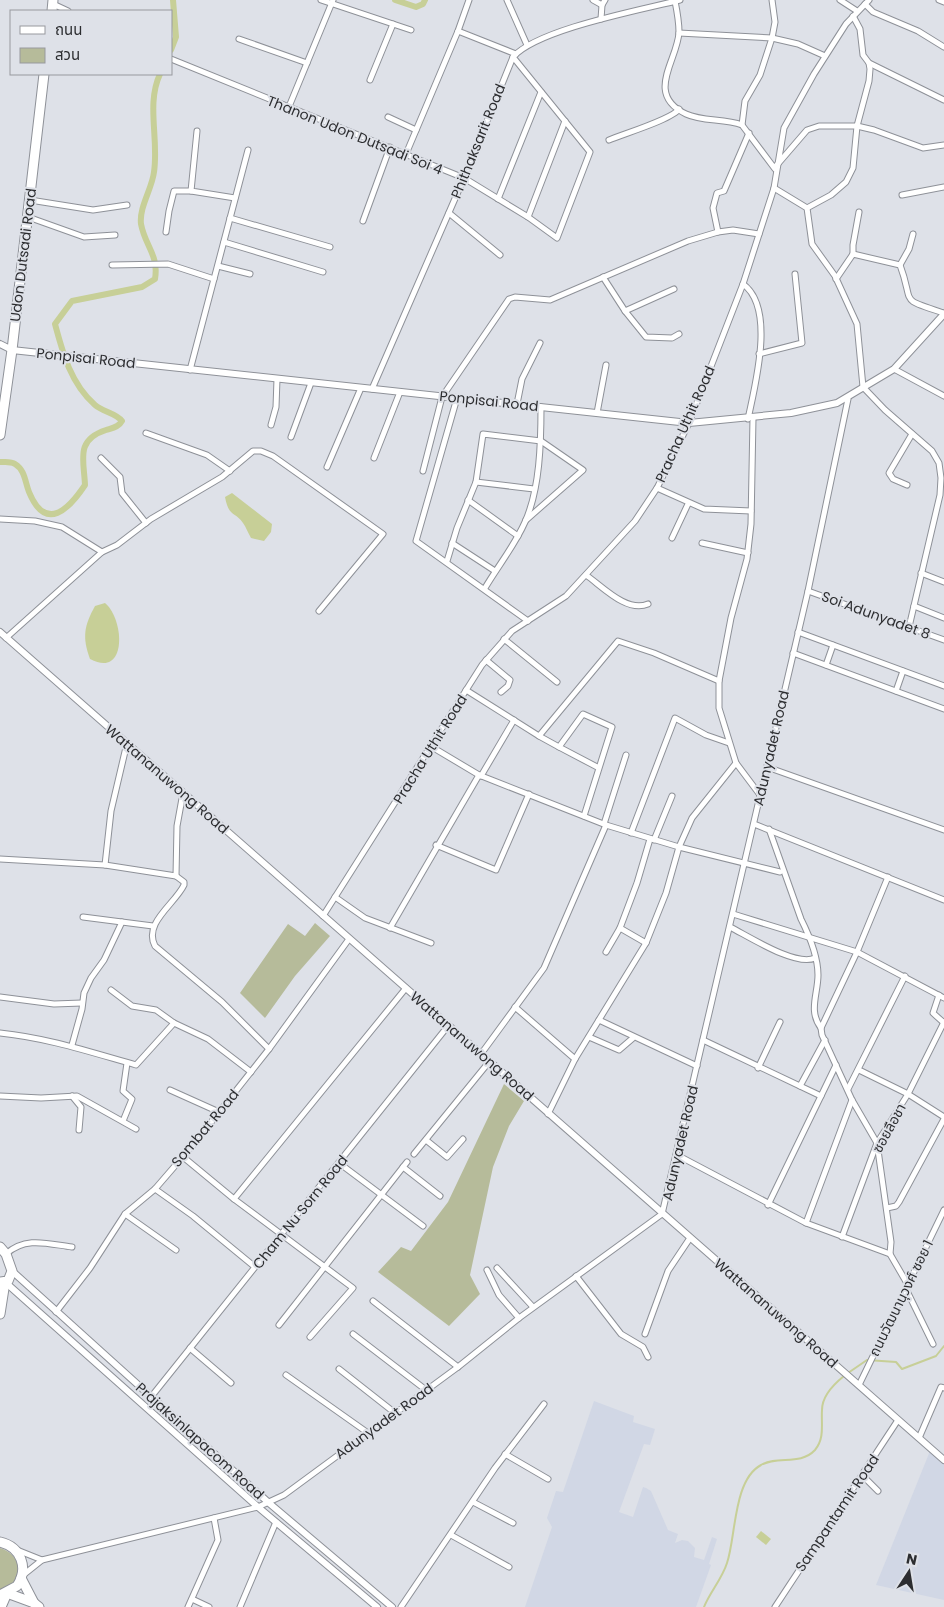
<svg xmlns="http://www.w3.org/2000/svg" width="944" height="1607" font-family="Poppins,'Noto Sans Thai',sans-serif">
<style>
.built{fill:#d1d7e5}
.green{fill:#b6bb9a}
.water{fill:#c7cf97}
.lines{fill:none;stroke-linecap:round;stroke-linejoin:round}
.stream{stroke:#c7cf97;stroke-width:2}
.canal{stroke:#c7cf97;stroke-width:6}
.minor-casing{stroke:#8e9198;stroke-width:7}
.tertiary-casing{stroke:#8e9198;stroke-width:8}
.primary-casing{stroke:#8e9198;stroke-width:11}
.minor{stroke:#fff;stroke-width:5}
.tertiary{stroke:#fff;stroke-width:6}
.primary{stroke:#fff;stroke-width:9}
.labels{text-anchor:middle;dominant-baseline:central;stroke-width:4;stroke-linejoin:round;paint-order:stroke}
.street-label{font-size:14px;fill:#2c2d30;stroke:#dee1e8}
</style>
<rect width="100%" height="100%" fill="#dee1e8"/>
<g class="built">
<path d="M594 1401 634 1416 633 1422 655 1429 650 1445 644 1444 619 1512 633 1517 643 1487 646 1488 651 1491 668 1530 678 1534 675 1543 682 1540 688 1541 695 1548 694 1557 704 1560 712 1537 717 1539 709 1564 711 1565 696 1607H525L552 1527 547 1518 556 1491 563 1492Z"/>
<path d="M930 1451 944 1464V1600L876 1585Z"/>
</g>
<g class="green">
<path d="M315 923 330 936 295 976 265 1018 240 993 288 924 305 936Z"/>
<path d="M504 1084 524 1101 509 1126 493 1167 470 1275 480 1294 449 1326 378 1272 401 1247 411 1251 448 1202Z"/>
<path d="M0 1548C16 1553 23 1567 14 1582L0 1590Z"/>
</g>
<g class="water">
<path d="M232 493 272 524 271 532 264 541 251 538C248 533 246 527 243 523 235 511 229 518 225 497Z"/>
<path d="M105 603C125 620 127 679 90 659 82 637 84 626 95 606Z"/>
<path d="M761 1531 771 1539 766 1545 756 1537Z"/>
</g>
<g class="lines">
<g class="stream">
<path d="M848 1373 867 1360 896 1362 902 1369 936 1356 944 1346"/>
<path d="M704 1607C710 1592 722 1579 727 1563 736 1537 733 1480 761 1465 778 1455 800 1466 815 1450 825 1438 821 1424 822 1410 822 1397 834 1384 844 1376"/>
</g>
<g class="canal">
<path d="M395 0 416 7 423 4 425 0"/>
<path d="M171 50 176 37 173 0"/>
<path d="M0 462C5 462 11 461 15 464 25 470 25 482 29 492 46 533 69 509 85 485 84 460 75 440 106 430 112 428 119 427 122 421 116 413 103 412 95 405 71 384 63 354 55 324L72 301 142 287 155 279C159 255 145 246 141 224 139 207 152 189 154 172 159 139 146 104 160 74"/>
</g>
<g class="minor-casing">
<g id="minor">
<path d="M321 0 411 30"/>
<path d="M507 0 527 45"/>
<path d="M593 0 602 5"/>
<path d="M840 0 857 11"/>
<path d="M939 0 944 2"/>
<path d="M675 1C677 11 679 22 679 32 678 60 644 94 686 114 703 122 724 118 742 125L775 169"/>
<path d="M53 4 68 11"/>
<path d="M865 4 873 12 918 31 944 47"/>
<path d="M601 19 602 5 605 0"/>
<path d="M458 31 516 54"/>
<path d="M679 33 772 38 798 44 825 56"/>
<path d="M239 39 307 63"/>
<path d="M171 59 464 178 528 217 557 238 590 152 513 57"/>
<path d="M869 63 944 100"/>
<path d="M370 80 393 24"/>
<path d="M288 109 333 0"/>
<path d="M388 117 416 130"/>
<path d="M742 125 745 101 760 75 772 38 775 22 772 0"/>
<path d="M197 131 191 191 235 198"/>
<path d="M609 140C623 134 673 119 679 109"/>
<path d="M406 154 458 31 469 0"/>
<path d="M776 166 807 130 819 126H857L874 130 923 148 944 145"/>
<path d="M774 188 807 208 812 244 835 276 857 324 863 387 885 410 932 451 939 463 941 478 940 495 909 627"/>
<path d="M902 195 944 187"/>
<path d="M498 199 541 92"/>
<path d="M30 200 93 210 127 205"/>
<path d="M807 208 831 195 846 182 853 168 857 126 869 81 870 69 869 63 863 55 860 29 853 16"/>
<path d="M449 213 500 255"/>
<path d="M28 217 84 237 115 235"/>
<path d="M528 217 565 121"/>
<path d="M230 218 330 247"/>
<path d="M363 221 390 147"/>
<path d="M166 232 169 211 174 191H191"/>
<path d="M718 232 713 208 717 193 724 191 749 133"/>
<path d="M224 242 323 272"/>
<path d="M853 254V245L859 212"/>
<path d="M112 265 168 264 214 279"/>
<path d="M900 265 909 249 913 234"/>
<path d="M218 266 250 274"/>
<path d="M603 277 625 311 646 337 672 338 679 334"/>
<path d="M836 279 853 254 900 265C915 305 897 298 944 313"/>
<path d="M743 284C776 308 755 385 748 419"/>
<path d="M625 311 674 289"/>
<path d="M759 354 802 343 795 274"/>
<path d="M894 369 944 396"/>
<path d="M190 370 248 150"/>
<path d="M372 389 464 178 513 57C538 29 641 10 680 0"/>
<path d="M457 398 416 541 528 621"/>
<path d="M517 404 522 379 540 343"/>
<path d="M597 413 606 365"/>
<path d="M753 418 751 524 747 559 731 618 719 681V708L736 763 760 795"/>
<path d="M271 425 276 407 277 379"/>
<path d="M146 433 207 455 230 471"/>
<path d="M291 437 311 383"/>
<path d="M101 458 120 477 122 493 146 523"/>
<path d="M374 458 400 392"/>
<path d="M327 467 361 388"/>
<path d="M423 471 442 397 509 299 515 297 550 300 688 241 718 232 733 230 759 234"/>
<path d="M476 482 534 489"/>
<path d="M907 485 893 479 889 473 912 434"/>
<path d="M657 488 704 509 751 511"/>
<path d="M468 500 518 536"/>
<path d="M0 519 35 521 62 527 102 552"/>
<path d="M672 538 688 504"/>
<path d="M452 543 495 571"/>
<path d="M702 543 748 553"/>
<path d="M447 561 457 528 476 482 483 434 541 441 583 470 526 520"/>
<path d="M921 573 944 582"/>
<path d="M586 575C603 587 627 613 648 604"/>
<path d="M485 588C498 566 515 545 525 522 540 489 541 442 541 407"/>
<path d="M808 591 944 640"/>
<path d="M914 606 944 618"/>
<path d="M798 632 944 686"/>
<path d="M6 638 102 552 117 545 151 519 222 477 253 451H261L273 456 383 534 319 611"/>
<path d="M504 639 557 682"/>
<path d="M793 653 944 709"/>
<path d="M486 660 510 680 508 686 501 692"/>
<path d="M826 665 833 645"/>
<path d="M466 690 539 736 618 641 654 653 719 681"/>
<path d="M896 691 903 671"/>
<path d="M539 736 559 747"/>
<path d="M432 747 479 775 606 825 679 847 780 872"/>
<path d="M767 767 944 830"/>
<path d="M481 776 514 720"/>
<path d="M584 816 612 727 583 714 559 747 599 768"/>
<path d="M604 824 626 755"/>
<path d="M754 824 944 900"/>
<path d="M769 829 801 919C809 935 818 957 818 975 818 994 808 1011 821 1028"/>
<path d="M631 833 675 718 706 735 729 743"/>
<path d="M654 840 672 796"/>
<path d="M436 845 496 870 529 794"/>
<path d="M0 859 105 865 176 876 177 826 183 793"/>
<path d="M105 865 111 811 127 743"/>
<path d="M176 876 184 882V885C175 904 143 923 155 946L222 1002 269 1049"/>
<path d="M888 877 857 952 821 1028 822 1035 852 1100 877 1143 891 1242 890 1254"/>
<path d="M335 897 365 918 431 943"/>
<path d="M733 914 857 952 944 998"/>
<path d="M323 916 482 665 512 631 566 596 635 521 657 488 689 423 743 284 774 188 784 128 814 74 846 24 869 0"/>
<path d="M83 917 153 926"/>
<path d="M730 927C748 936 796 967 815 958"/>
<path d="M390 928 479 775"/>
<path d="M646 943 620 928 637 883 650 839"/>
<path d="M606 952 620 928"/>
<path d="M111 990 132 1006 156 1010 174 1023 208 1039 251 1072"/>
<path d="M939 995 933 1013 944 1023"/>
<path d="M0 997 54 1004 82 1003"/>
<path d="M515 1007 575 1059"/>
<path d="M599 1020 697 1066"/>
<path d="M0 1033C48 1038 90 1052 136 1065L174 1023"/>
<path d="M589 1037 619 1050 633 1038"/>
<path d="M703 1040 821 1096 836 1065"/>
<path d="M72 1045 82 1009 84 993 91 978 104 960 122 922"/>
<path d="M481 1054 544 968 606 825"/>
<path d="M758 1068 780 1022"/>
<path d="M859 1070 908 1094 944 1117"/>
<path d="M800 1086 825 1040"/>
<path d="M848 1089 905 976"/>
<path d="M170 1090 219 1112"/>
<path d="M0 1096 41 1098 77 1096 136 1129"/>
<path d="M72 1096 81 1107 79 1130"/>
<path d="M548 1114 575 1059 646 943 666 893 679 847 692 818 736 763"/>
<path d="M123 1121 132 1099 123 1091 127 1063"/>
<path d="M426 1140 447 1157 463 1139"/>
<path d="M414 1154 489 1062"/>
<path d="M677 1155 806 1223 890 1254 908 1285"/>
<path d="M182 1156 234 1199 353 1288 310 1337"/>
<path d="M339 1163 423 1226"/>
<path d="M403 1167 440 1196"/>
<path d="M155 1189 193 1216 255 1267"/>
<path d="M234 1199 406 988"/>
<path d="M768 1205 821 1096"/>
<path d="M887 1208 896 1206 899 1202 944 1119"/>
<path d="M125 1214 176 1250"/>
<path d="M806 1223 852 1100"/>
<path d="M842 1237 877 1143 908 1094 944 1022"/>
<path d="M6 1254C26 1236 48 1244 72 1247"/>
<path d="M497 1268 533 1307"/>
<path d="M487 1270 499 1295 519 1318"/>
<path d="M576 1276 621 1334 643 1347 648 1357"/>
<path d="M906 1289 933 1344"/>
<path d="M373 1301 458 1367"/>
<path d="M56 1312 90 1268 125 1214 155 1189 193 1145 269 1049 349 939"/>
<path d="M279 1325 407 1162"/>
<path d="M353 1334 426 1390"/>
<path d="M645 1334 668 1271 690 1238"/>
<path d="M190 1348 231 1383"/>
<path d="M339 1369 395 1413"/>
<path d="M286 1375 368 1433"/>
<path d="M859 1385 944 1210"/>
<path d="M151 1397 448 1026"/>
<path d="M919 1438 941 1387 944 1388"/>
<path d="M505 1454 548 1479"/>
<path d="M862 1475 878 1491"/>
<path d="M473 1502 513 1523"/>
<path d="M451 1535 509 1567"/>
<path d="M17 1550 42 1560"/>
<path d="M22 1576 42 1560 258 1507 284 1495 458 1367 519 1318 662 1214 808 591 848 399"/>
<path d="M192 1599 209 1607"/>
<path d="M188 1607 218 1540 214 1518"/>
<path d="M240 1607 276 1522"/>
<path d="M401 1607 495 1468 544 1404"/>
<path d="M775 1607 898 1420"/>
</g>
</g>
<g class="tertiary-casing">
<g id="tertiary">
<path d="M0 344 12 350 689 423 791 413 837 403 894 369 944 314"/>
<path d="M0 632 944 1460"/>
<path d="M12 1271 269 1503 392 1607"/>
<path d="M5 1282 258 1507 377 1607"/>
</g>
</g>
<g class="primary-casing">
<g id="primary">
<path d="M52 11 53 0"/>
<path d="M0 435 12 350 44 74"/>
<path d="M0 1247 6 1254 12 1271 8 1281 0 1282"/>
<path d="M0 1314 5 1282"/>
<path d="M0 1542C21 1547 29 1568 17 1586L0 1595"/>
<path d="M21 1578 34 1603 39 1607"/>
<path d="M1 1607 7 1593 34 1603"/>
</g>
</g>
<use href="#minor" class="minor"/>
<use href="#tertiary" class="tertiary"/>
<use href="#primary" class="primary"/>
</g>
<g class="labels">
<g class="street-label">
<text transform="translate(355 135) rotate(22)">Thanon Udon Dutsadi Soi 4</text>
<text transform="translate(478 141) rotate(-68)">Phithaksarit Road</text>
<text transform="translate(23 255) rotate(-83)">Udon Dutsadi Road</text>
<text transform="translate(86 358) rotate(6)">Ponpisai Road</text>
<text transform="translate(489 401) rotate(6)">Ponpisai Road</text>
<text transform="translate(685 424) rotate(-66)">Pracha Uthit Road</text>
<text transform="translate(876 615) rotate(20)">Soi Adunyadet 8</text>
<text transform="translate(771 748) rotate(-77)">Adunyadet Road</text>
<text transform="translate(430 749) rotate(-58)">Pracha Uthit Road</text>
<text transform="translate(167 779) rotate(41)">Wattananuwong Road</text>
<text transform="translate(472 1046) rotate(41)">Wattananuwong Road</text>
<text transform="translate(205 1128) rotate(-50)">Sombat Road</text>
<text transform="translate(889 1128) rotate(-61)">ซอยลือชา</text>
<text transform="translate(680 1143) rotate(-77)">Adunyadet Road</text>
<text transform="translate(300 1212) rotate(-51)">Cham Nu Sorn Road</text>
<text transform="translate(901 1298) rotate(-64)">ถนนวัฒนานุวงศ์ ซอย 1</text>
<text transform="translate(776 1313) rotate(41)">Wattananuwong Road</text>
<text transform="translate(384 1421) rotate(-36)">Adunyadet Road</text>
<text transform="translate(200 1441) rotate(42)">Prajaksinlapacom Road</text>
<text transform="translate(837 1513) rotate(-56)">Sampantamit Road</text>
</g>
</g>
<rect x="10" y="10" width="162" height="65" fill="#dee1e8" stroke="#97999e"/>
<rect x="20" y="26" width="25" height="8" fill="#ffffff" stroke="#97999e"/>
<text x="55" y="35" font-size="15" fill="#2c2d30">ถนน</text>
<rect x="20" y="48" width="25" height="15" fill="#b6bb9a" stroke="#97999e"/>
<text x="55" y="60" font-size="15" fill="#2c2d30">สวน</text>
<g transform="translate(909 1572) rotate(12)" stroke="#dee1e8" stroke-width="4" paint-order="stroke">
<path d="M0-4L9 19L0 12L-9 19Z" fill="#2c2d30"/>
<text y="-8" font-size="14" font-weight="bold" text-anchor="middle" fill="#2c2d30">N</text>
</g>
</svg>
